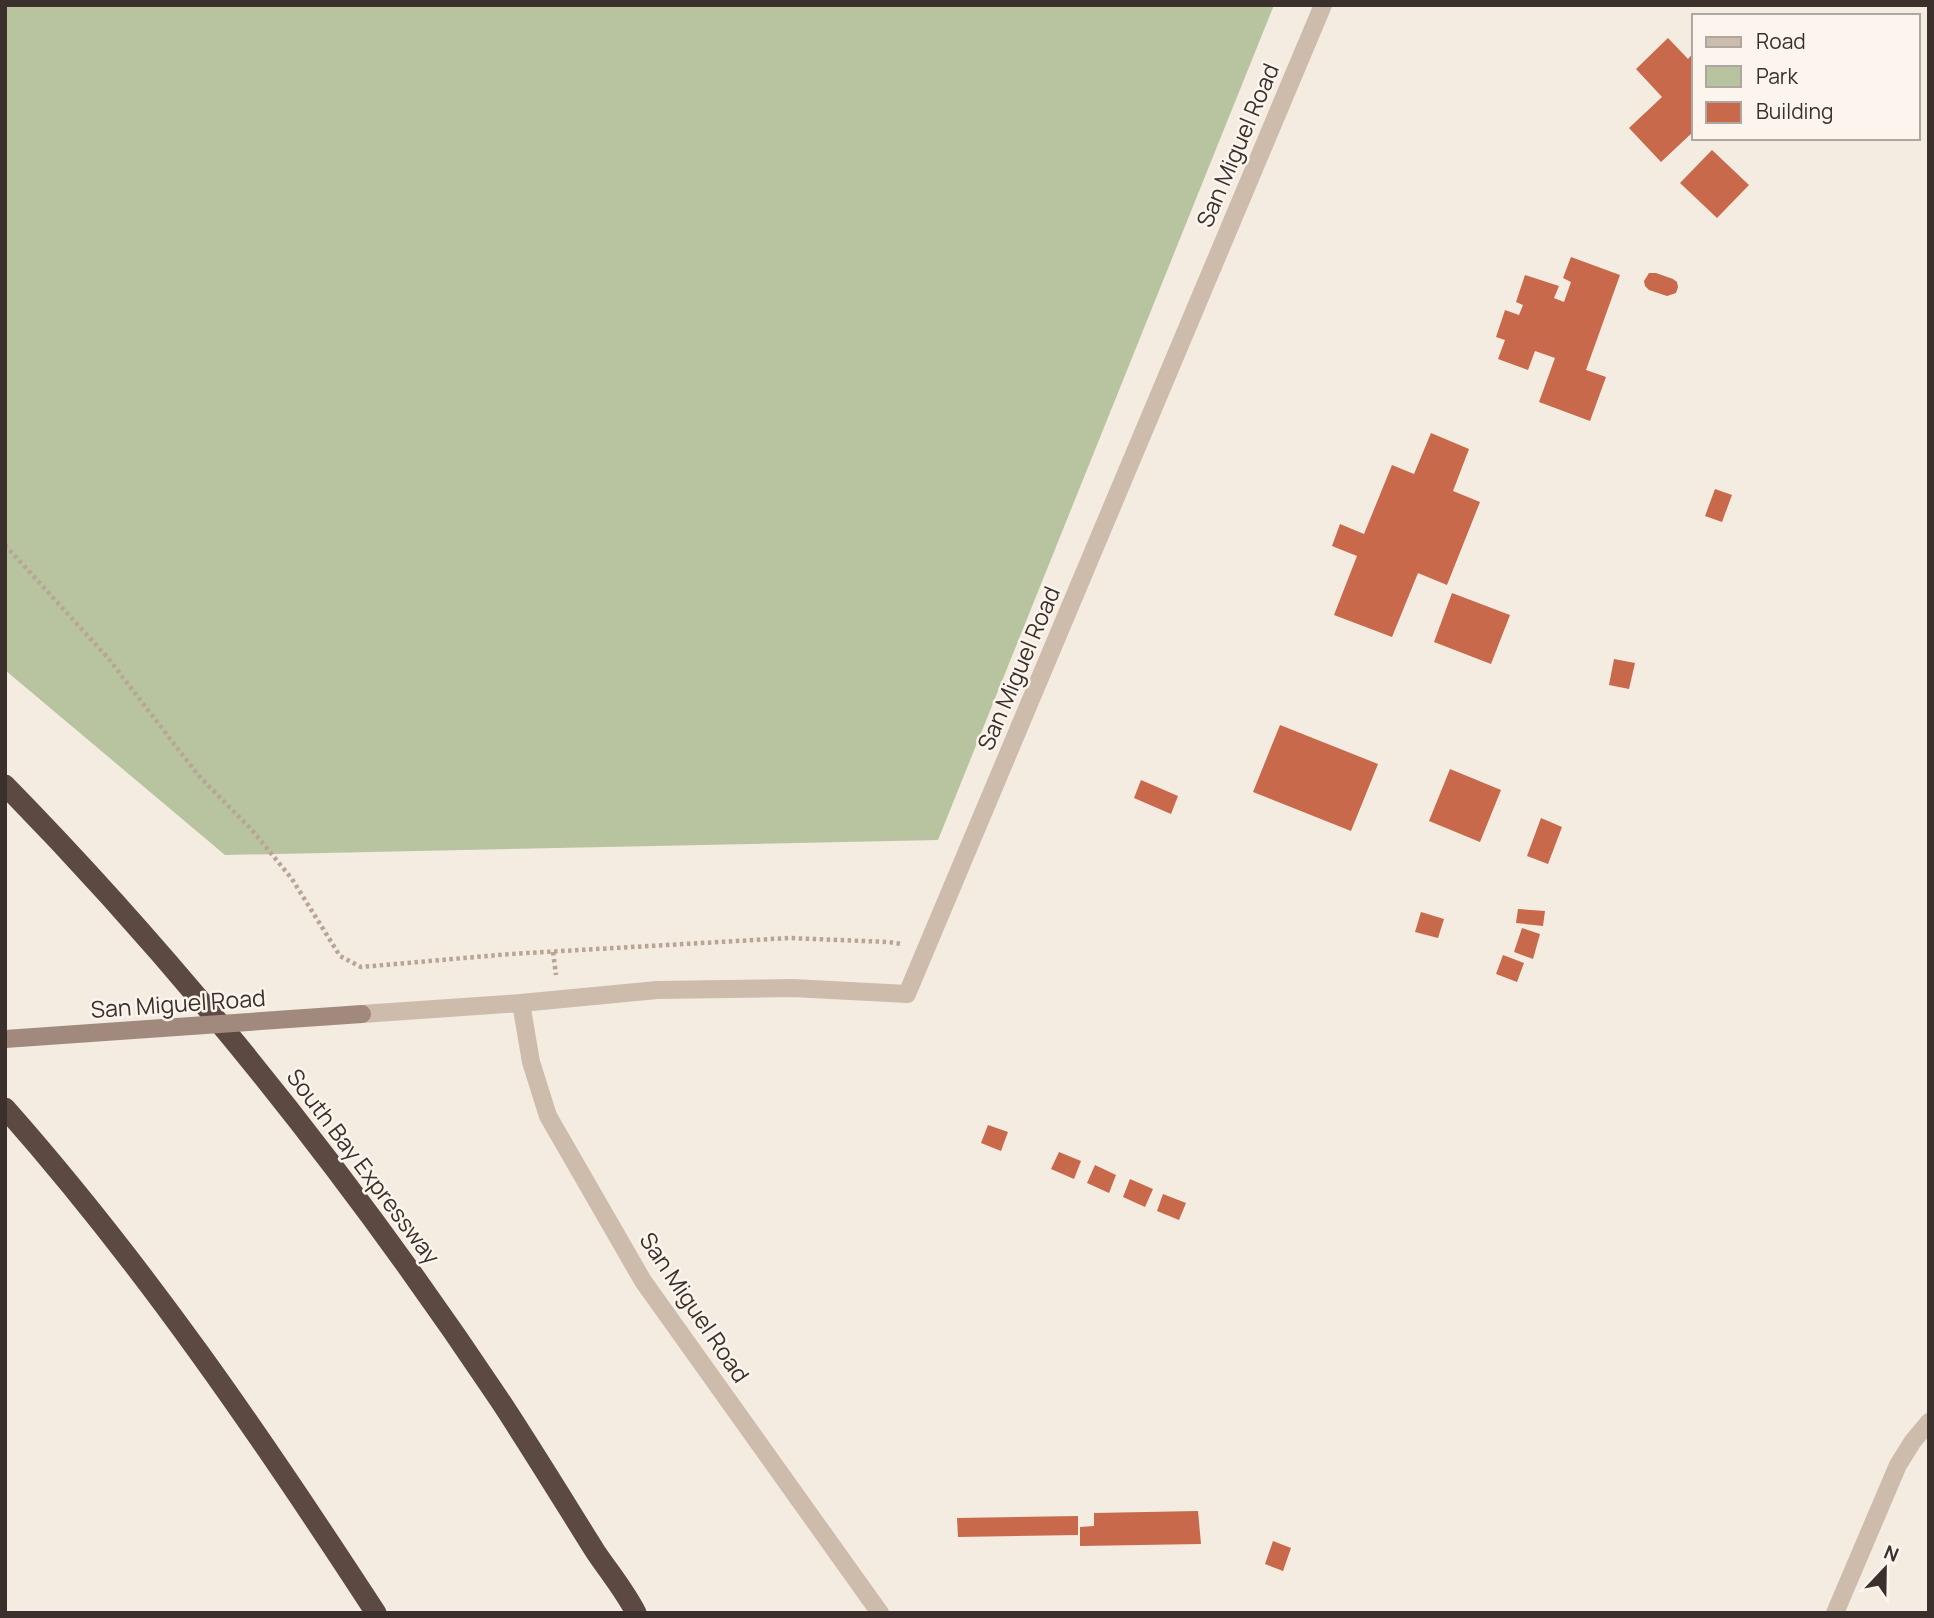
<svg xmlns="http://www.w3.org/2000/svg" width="1934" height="1618" font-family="Manrope,sans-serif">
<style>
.green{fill:#b8c4a0}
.building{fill:#c8694b}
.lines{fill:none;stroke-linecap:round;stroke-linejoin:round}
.path{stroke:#b9a596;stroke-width:4.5;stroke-dasharray:3.5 3.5;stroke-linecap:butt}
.street{stroke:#cdbbac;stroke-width:18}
.highway{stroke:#5c4a42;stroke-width:21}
.secondary-bridge{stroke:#a18a7d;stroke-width:18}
.labels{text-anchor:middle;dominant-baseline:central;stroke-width:5;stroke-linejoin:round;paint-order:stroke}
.street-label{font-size:23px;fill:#3b302b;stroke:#fbf5ee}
</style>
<rect width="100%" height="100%" fill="#f4ebe1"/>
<path class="green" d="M5 5H1274L938 840 225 855 5 670Z"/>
<g class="building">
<path d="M1668 38 1688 59 1694 52V131L1661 162 1629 128 1662 97 1636 69Z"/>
<path d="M1712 150 1749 185 1717 218 1680 183Z"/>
<path d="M1571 257 1620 275 1586 370 1606 377 1590 421 1539 402 1555 358 1535 351 1528 370 1498 359 1505 340 1496 337 1505 310 1519 315 1523 305 1516 302 1525 275 1559 286 1554 298 1564 302 1571 282 1563 278Z"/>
<path d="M1649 273H1656L1673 279 1677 282 1678 287 1676 293 1667 296 1649 290 1645 286 1644 281Z"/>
<path d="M1431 433 1469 449 1453 491 1480 502 1447 585 1418 573 1392 637 1334 615 1357 556 1332 546 1340 524 1364 534 1392 465 1414 474Z"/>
<path d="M1715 489 1732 495 1722 522 1705 516Z"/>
<path d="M1452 593 1510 615 1491 664 1434 642Z"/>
<path d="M1614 659 1635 663 1629 689 1609 685Z"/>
<path d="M1280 725 1378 764 1351 831 1253 792Z"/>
<path d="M1450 769 1501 790 1480 842 1429 821Z"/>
<path d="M1141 780 1178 796 1171 814 1134 798Z"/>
<path d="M1541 818 1562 827 1548 864 1527 856Z"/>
<path d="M1518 909 1545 911 1543 926 1516 923Z"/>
<path d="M1421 912 1444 919 1438 938 1415 932Z"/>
<path d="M1522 928 1540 934 1533 959 1514 952Z"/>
<path d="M1503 955 1524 963 1517 982 1496 974Z"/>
<path d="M988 1125 1008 1132 1001 1151 981 1143Z"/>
<path d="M1059 1152 1081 1161 1074 1179 1051 1169Z"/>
<path d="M1095 1165 1116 1175 1109 1193 1087 1183Z"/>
<path d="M1130 1179 1153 1189 1145 1207 1123 1197Z"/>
<path d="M1163 1194 1186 1203 1179 1220 1157 1211Z"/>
<path d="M1198 1511 1201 1544 1080 1546V1527L1094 1526V1513Z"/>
<path d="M1078 1516V1535L958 1537 957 1518Z"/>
<path d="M1273 1541 1291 1548 1283 1571 1265 1564Z"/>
</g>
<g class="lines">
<g class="path">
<path d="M5 545 108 658 198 775 252 830 292 879 340 956 361 967 510 954 789 938 889 942 901 944"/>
<path d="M553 952 556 975"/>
</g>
<g class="street">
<path d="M521 1003 531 1062 548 1116 643 1281 880 1613"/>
<path d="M362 1014 521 1003 657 990 793 988 907 994 1323 5"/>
<path d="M1835 1613 1898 1465 1913 1441 1929 1422"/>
</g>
<g class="highway">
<path d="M5 785C190 974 352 1179 499 1399 532 1449 563 1500 595 1551 609 1572 625 1591 636 1613"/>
<path d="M5 1108C144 1265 262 1438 376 1613"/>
</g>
<path class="secondary-bridge" d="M5 1039 362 1014"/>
</g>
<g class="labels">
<g class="street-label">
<text transform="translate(1237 145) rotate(-67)">San Miguel Road</text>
<text transform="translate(1018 668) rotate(-67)">San Miguel Road</text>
<text transform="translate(178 1003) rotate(-4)">San Miguel Road</text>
<text transform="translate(364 1166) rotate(53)">South Bay Expressway</text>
<text transform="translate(695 1307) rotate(56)">San Miguel Road</text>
</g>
</g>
<rect width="1934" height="1618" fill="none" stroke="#3b302b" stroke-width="14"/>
<rect x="1692" y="14" width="228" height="126" fill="#fbf5ee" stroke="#aea6a0" stroke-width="2"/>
<rect x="1706" y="37" width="35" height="10" fill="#cdbbac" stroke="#aea6a0" stroke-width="2"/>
<text x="1756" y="49" font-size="21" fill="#3b302b">Road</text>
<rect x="1706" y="66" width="35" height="21" fill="#b8c4a0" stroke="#aea6a0" stroke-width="2"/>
<text x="1756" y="84" font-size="21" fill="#3b302b">Park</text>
<rect x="1706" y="102" width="35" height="21" fill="#c8694b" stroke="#aea6a0" stroke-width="2"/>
<text x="1756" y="119" font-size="21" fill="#3b302b">Building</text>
<g transform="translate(1885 1569) rotate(22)" stroke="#fbf5ee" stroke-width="5" paint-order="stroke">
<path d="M0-5L12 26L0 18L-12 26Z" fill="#3b302b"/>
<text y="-10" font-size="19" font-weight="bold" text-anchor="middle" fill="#3b302b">N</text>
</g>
</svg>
